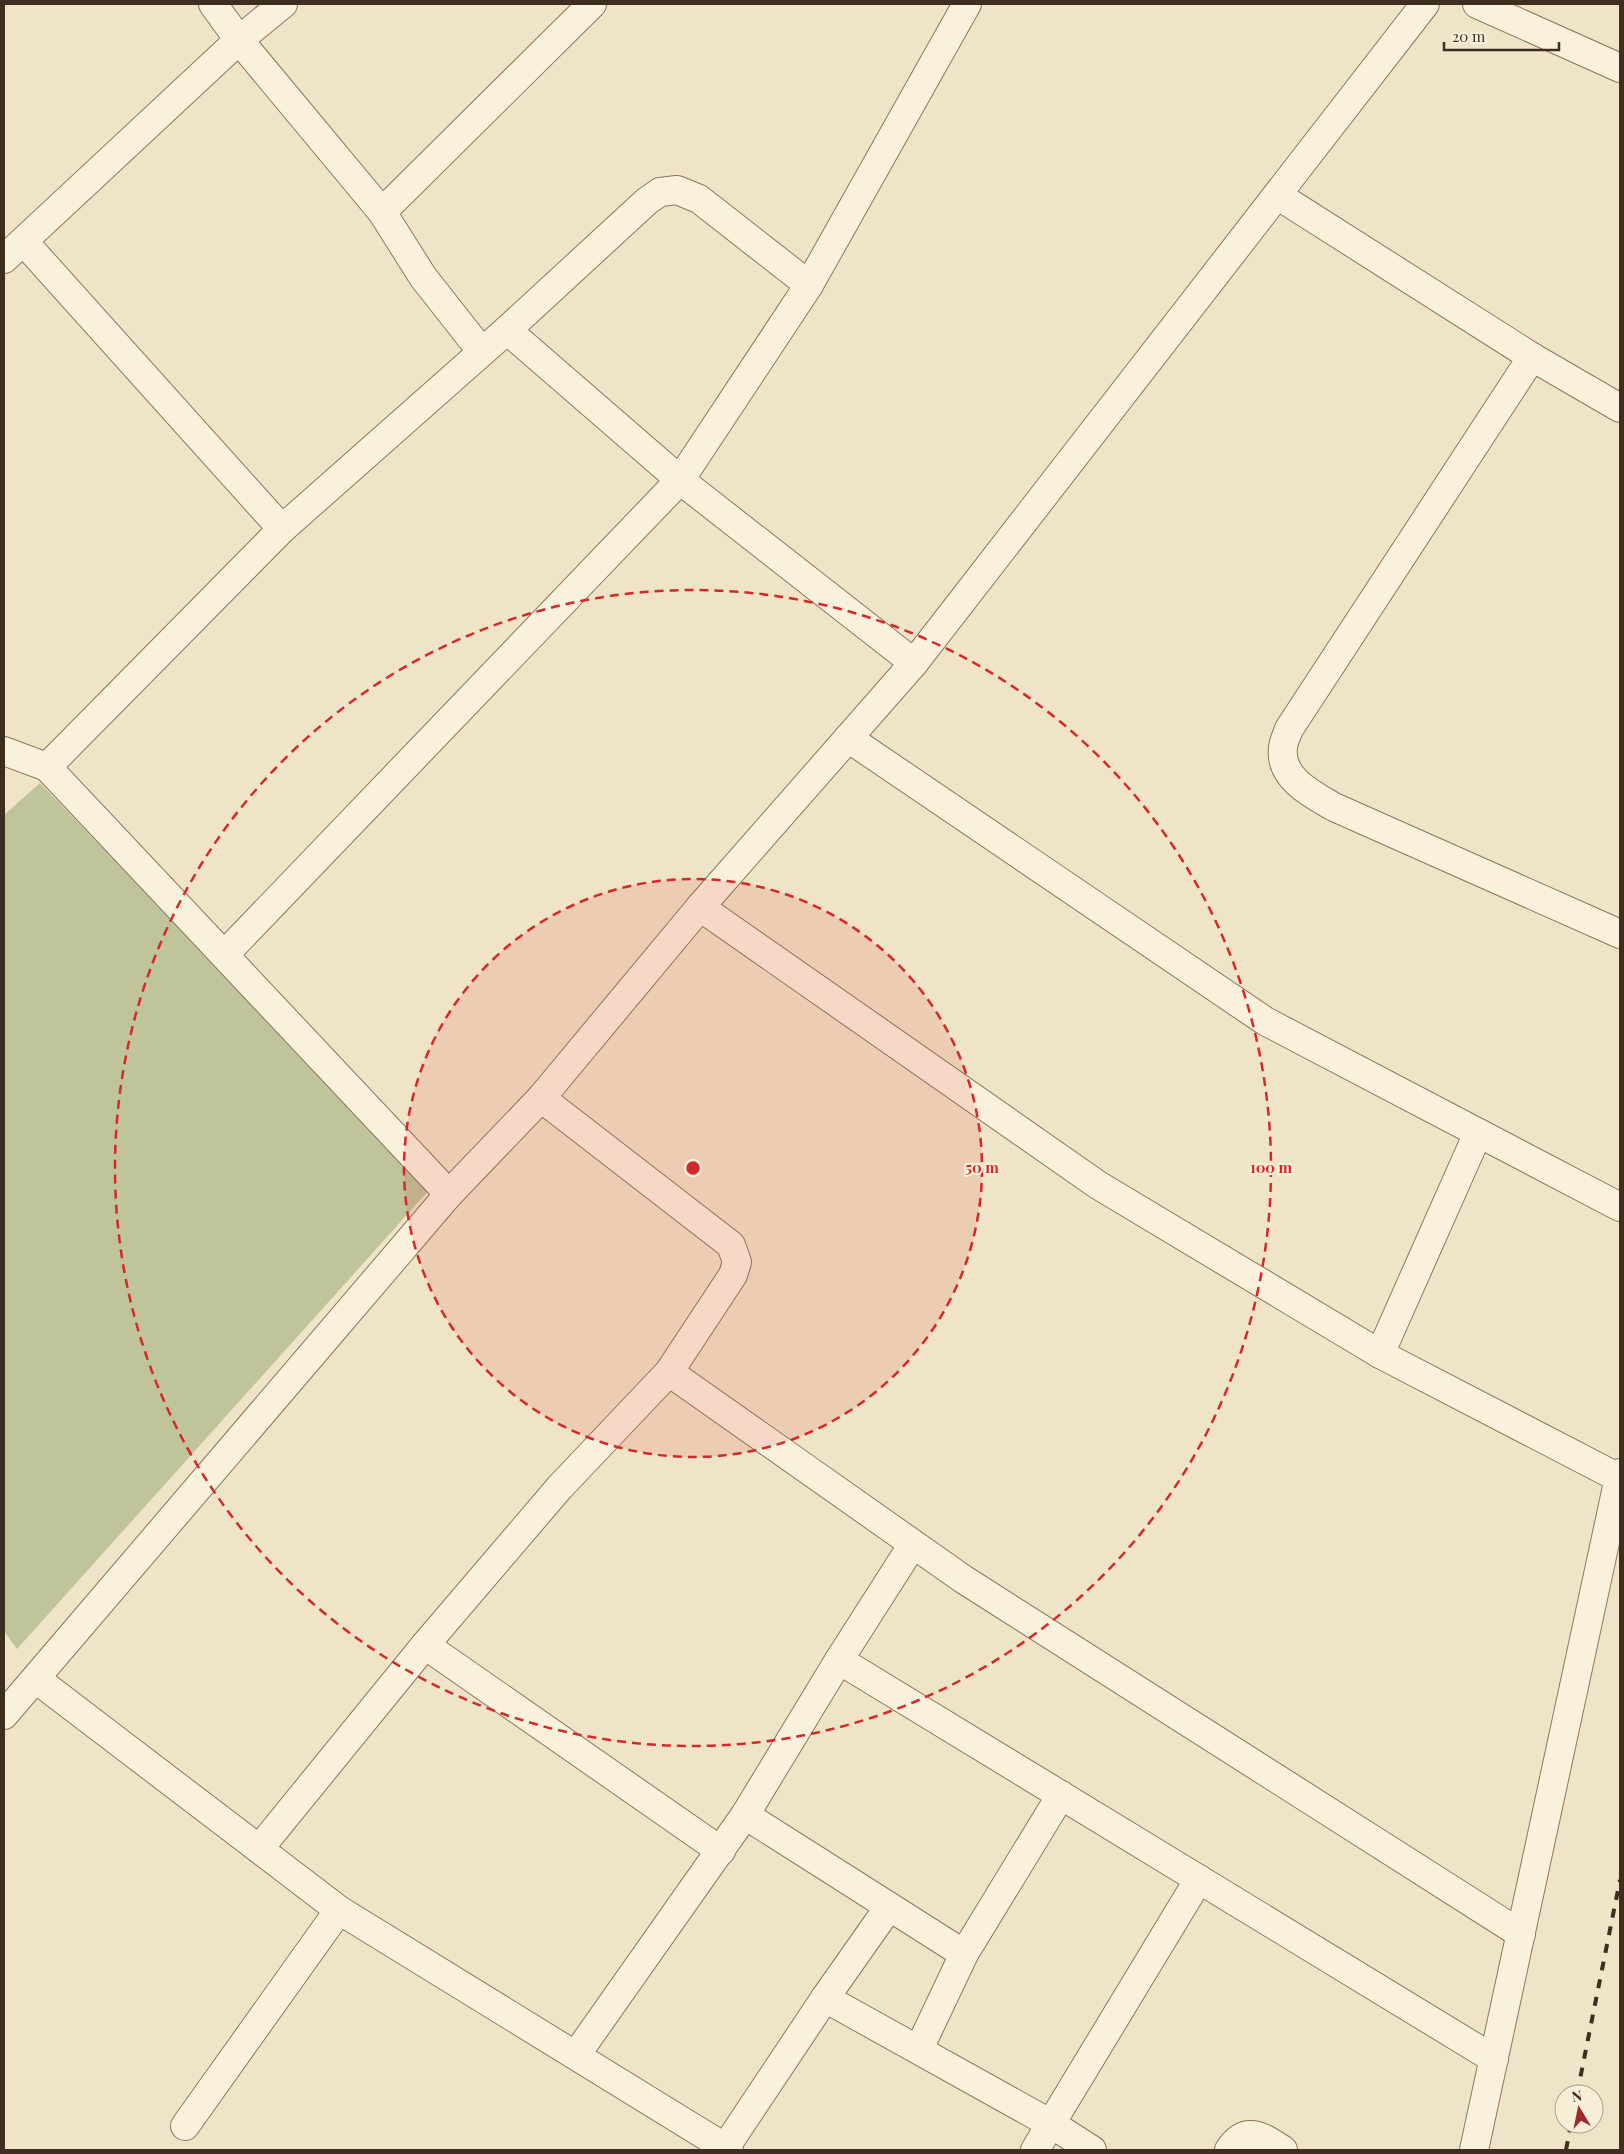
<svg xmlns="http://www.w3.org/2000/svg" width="1624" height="2154" font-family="'Playfair Display',serif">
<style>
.cemetery{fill:#bfc49a}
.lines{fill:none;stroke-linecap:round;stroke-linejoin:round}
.minor-casing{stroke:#8d765c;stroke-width:30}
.minor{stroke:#faf1dc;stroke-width:28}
.rail{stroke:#3d2e20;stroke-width:4;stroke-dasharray:9 9;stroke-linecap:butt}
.ring{fill:none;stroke:#d62828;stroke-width:2.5;stroke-dasharray:9 6}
.centre{fill:#d62828;stroke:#f7eed8;stroke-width:2.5}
.ring-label{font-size:15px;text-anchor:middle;font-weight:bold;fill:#d62828;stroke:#f7eed8;stroke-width:4.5;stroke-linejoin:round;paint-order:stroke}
</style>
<rect width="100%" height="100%" fill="#f0e4c8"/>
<path class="cemetery" d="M40 783 430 1189 17 1649 4 1631V815Z"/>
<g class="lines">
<g class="minor-casing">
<g id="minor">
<path d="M213 4 239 40 382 212 423 277 482 352"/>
<path d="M1477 4 1620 68"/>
<path d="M1277 195 1532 357 1620 408"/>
<path d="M382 212 592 4"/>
<path d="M24 242 282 529"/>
<path d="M4 259 239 40 283 4"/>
<path d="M507 330 680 480 914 663"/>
<path d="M1532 357 1289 729C1287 735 1283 742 1283 748 1279 778 1313 795 1334 807L1620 934"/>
<path d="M848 738 1265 1021 1620 1207"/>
<path d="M4 751 47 767 449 1194"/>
<path d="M47 767 282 529 507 330 647 201 660 192 677 190 699 199 809 285"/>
<path d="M700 907 1098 1185 1380 1354 1619 1478"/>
<path d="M225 954 680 480 809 285 967 4"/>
<path d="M1380 1354 1478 1133"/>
<path d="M669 1372 963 1579 1521 1934"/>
<path d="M425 1645 721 1851"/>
<path d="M839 1660 1494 2059"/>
<path d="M36 1679 339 1910 729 2150"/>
<path d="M4 1715 449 1194 541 1098 700 907 914 663 1425 4"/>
<path d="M745 1815 964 1954"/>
<path d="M259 1849 425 1645 559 1488 669 1372 733 1275 737 1262 731 1245 541 1098"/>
<path d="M825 1998 1053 2125 1092 2150"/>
<path d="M919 2049 964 1954 1061 1795"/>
<path d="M576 2055 745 1815 839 1660 913 1544"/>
<path d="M185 2126 339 1910"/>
<path d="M725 2148 825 1998 889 1907"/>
<path d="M1035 2150 1199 1879"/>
<path d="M1229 2150C1246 2124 1263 2137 1283 2150"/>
<path d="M1474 2150 1620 1473"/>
</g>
</g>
<use href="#minor" class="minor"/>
<g class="rail">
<path d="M1577 2094 1620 1880"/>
<path d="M1566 2150 1571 2124"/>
</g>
</g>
<circle cx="693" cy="1168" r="289" fill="#d62828" fill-opacity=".12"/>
<g class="ring">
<circle cx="693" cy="1168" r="289"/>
<circle cx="693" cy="1168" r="578"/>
</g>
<circle cx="693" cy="1168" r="8" class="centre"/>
<g class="ring-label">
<text x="982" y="1173">50 m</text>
<text x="1271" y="1173">100 m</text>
</g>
<rect width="1624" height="2154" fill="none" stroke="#3d2e20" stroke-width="10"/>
<g transform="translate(1579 2109) rotate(350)"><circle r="24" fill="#f7eed8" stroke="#ada18e"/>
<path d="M0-4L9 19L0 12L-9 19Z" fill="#9e2a2b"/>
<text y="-8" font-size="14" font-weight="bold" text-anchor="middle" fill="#3d2e20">N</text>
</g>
<path d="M1444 42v8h115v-8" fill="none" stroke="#3d2e20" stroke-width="2.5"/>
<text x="1452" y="42" font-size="15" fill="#3d2e20" stroke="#f7eed8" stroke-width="4" paint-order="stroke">20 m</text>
</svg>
